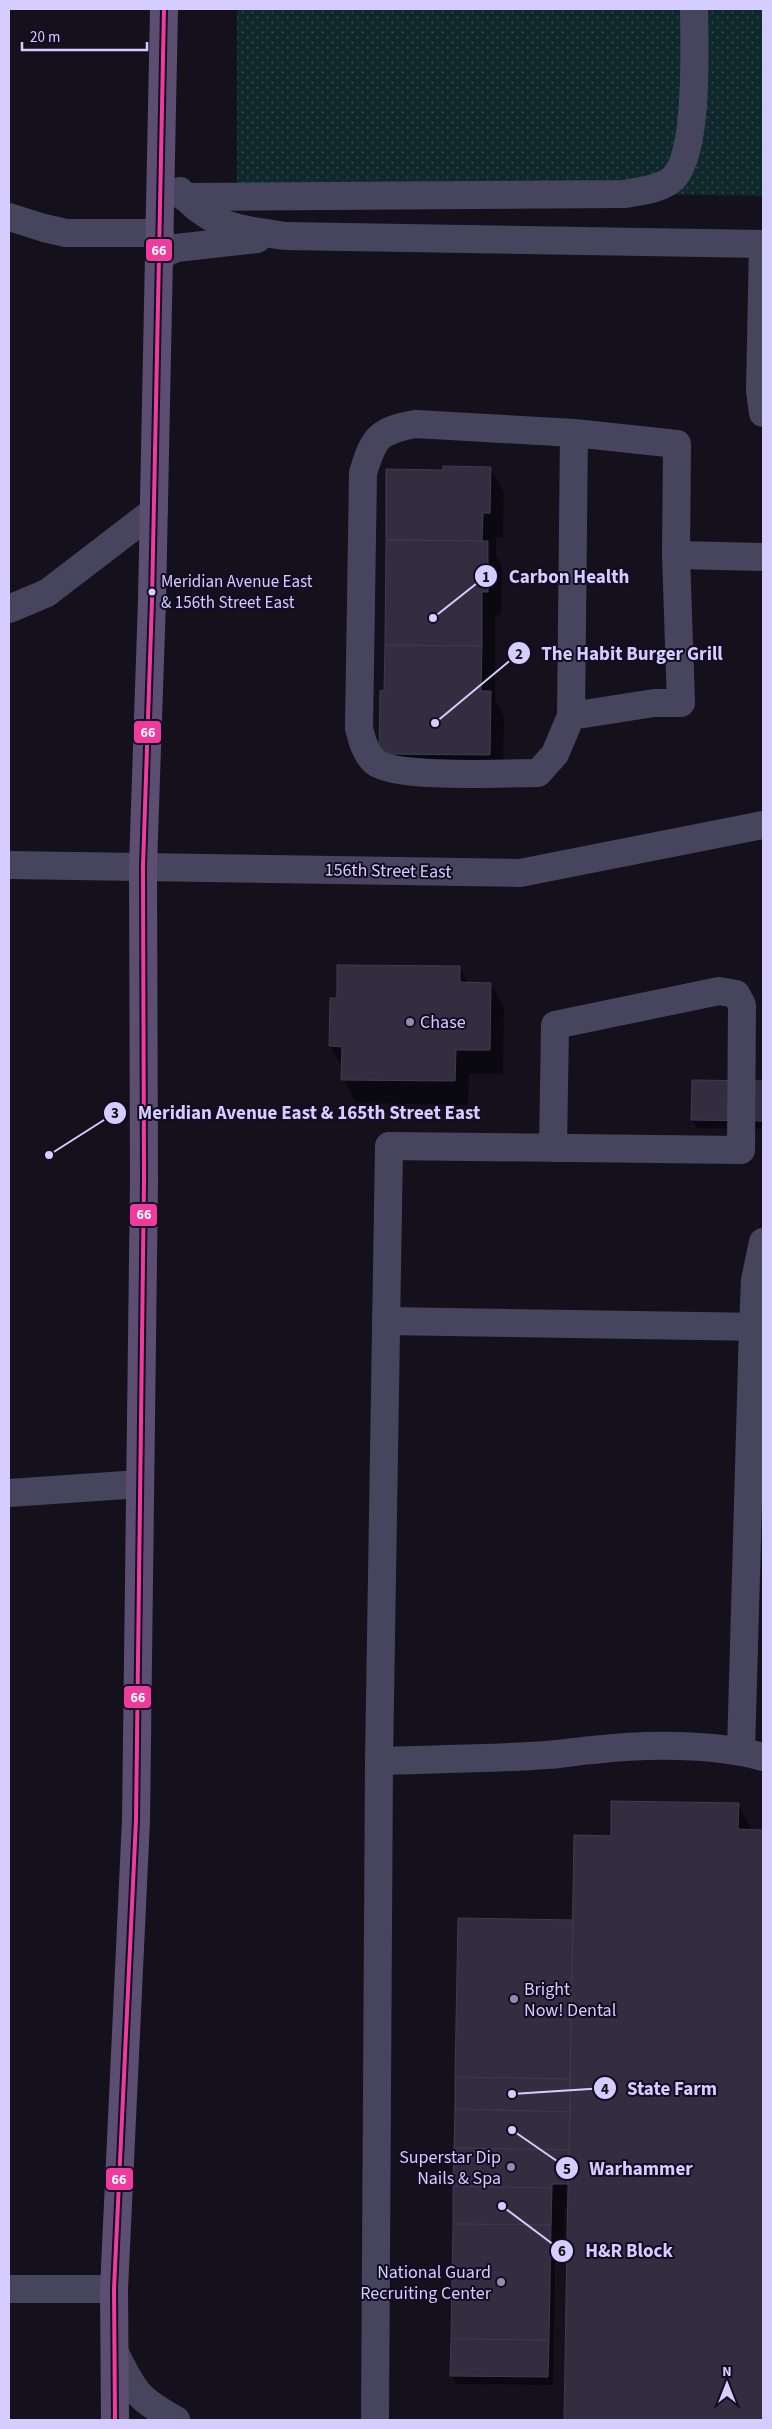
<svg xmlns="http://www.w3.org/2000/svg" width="772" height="2429" font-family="'Source Sans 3',sans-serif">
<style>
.grass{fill:url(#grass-dots)}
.shadow{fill:#0007}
.building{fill:#322e40;stroke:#403a52}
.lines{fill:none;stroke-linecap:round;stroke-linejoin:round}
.minor{stroke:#47455e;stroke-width:28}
.major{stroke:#5c4e70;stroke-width:28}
.bus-1-casing{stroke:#110c22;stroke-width:8}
.bus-1{stroke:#f13a9d;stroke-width:4}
.bus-dot{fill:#d5cdff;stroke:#110c22;stroke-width:2}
.poi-dot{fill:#918bb0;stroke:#110c22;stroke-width:2}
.labels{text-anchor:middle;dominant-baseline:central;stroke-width:4;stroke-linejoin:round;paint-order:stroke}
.bus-label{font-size:17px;fill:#d5cdff;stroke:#110c22;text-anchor:start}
.street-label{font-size:18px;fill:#d5cdff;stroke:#110c22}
.poi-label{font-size:18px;fill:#d5cdff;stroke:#110c22;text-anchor:start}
.leader{fill:none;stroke:#d5cdff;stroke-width:2}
.callout-dot{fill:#d5cdff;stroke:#110c22;stroke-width:2}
.mark-label{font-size:15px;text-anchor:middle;font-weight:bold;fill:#111}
.callout-label{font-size:19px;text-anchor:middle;font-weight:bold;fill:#d5cdff;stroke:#110c22;stroke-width:4;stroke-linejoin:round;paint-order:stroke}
.line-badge{stroke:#110c22;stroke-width:2}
.badge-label{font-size:14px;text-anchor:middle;font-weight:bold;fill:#fff}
</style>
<defs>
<pattern id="grass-dots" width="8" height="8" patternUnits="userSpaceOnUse" patternTransform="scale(1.25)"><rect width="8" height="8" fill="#0f282b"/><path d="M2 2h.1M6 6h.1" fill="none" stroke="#31464b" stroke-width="1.8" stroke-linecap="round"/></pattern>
</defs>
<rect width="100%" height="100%" fill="#14111d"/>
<path class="grass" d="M237 9H763V196L290 188 237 184Z"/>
<g class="shadow">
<path d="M490 468 504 492 503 537H496V556L502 566 501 615H495V700L504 716 503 779 381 754 385 692 444 471Z"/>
<path d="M460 968 469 984H491L504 1008 503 1074H469L468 1105 356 1103 343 1079V1068L330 1046 338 999Z"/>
<path d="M693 1082 763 1083V1129L697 1128 692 1120Z"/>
<path d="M738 1804 752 1831H763V2420H565L569 2207H565L564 2249H555L553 2385 456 2384 451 2375 574 1922 612 1838Z"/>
</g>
<g class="building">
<path d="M443 466 491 467 490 513H483L482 541 386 540V469L443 470Z"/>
<path d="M386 540 488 541V592H482V646L385 645Z"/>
<path d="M385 645 482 646 481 691H491L490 755 379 754 380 690 384 691Z"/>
<path d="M337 965 460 966V982L491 983 490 1050H456L455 1081 341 1080 342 1047 329 1046 330 998H337Z"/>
<path d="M692 1080 763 1081V1121L691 1120Z"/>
<path d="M611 1801 739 1803 738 1829 763 1830V2420H564L574 1835 611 1836Z"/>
<path d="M458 1918 573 1920 570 2079 455 2077Z"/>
<path d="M455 2077 570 2079V2112L455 2109Z"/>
<path d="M455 2109 570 2112 569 2150 454 2148Z"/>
<path d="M454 2148 569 2150 568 2184H552V2188L453 2186Z"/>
<path d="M453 2186 552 2188 551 2225 453 2224Z"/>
<path d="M453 2224 551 2225 549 2340 451 2339Z"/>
<path d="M451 2339 549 2340 548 2377 450 2376Z"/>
</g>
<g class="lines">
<g class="minor">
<path d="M180 191C210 227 242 230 286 236L763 244"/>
<path d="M184 197 625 194C639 191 657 190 670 181 700 160 694 45 694 9"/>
<path d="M9 217 44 228 66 233H160"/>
<path d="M763 244 760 391 763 413"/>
<path d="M159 256 176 248 257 239"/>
<path d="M676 555 763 557"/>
<path d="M9 609 47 593 154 511"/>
<path d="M571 716 555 754 538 773C507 773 396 779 375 762 365 753 362 740 359 728L363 473C374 437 378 431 415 424L574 433 677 444 676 555 681 703H654L571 716 574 433"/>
<path d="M9 865 520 873 763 825"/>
<path d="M386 1321 763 1327"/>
<path d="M9 1493 140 1484"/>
<path d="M741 1751 753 1327 755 1280 763 1242"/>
<path d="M379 1761 389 1146 741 1150 742 1005 736 994 719 991 555 1025 553 1148"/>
<path d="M9 2289H114"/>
<path d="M115 2353C134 2392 138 2399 176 2420"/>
<path d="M375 2420 379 1761C435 1759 491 1759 547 1755 562 1754 578 1751 593 1750 645 1744 713 1743 763 1757"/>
</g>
<path class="major" d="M115 2420 114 2289 136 1820 144 1180 143 866 152 600 164 9"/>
<g class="bus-1-casing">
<path id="bus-1" d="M115 2420 114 2289 136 1820 144 1180 143 866 152 600 164 9"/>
</g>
<use href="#bus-1" class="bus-1"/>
</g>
<circle class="bus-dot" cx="152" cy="592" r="4.5"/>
<g class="poi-dot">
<circle cx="410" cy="1022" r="5"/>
<circle cx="514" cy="1999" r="5"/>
<circle cx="511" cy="2167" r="5"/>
<circle cx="501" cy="2282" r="5"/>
</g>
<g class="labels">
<g class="bus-label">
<text x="161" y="582">Meridian Avenue East<tspan x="161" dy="21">&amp; 156th Street East</tspan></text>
</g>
<g class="street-label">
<text transform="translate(388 871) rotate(1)">156th Street East</text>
</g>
<g class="poi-label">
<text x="420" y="1022">Chase</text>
<text x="524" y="1989">Bright<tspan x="524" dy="21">Now! Dental</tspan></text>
<text x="501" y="2157" text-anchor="end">Superstar Dip<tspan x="501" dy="21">Nails &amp; Spa</tspan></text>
<text x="491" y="2272" text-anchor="end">National Guard<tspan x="491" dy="21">Recruiting Center</tspan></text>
</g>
</g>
<path class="leader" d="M433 618L486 576M435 723L519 653M49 1155L115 1113M512 2094L605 2088M512 2130L567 2168M502 2206L562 2251"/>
<g class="callout-dot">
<circle cx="433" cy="618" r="5"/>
<circle cx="435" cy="723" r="5"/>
<circle cx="49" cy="1155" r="5"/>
<circle cx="512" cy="2094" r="5"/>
<circle cx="512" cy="2130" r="5"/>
<circle cx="502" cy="2206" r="5"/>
<circle cx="486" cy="576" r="12"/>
<circle cx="519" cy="653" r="12"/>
<circle cx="115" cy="1113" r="12"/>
<circle cx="605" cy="2088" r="12"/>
<circle cx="567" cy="2168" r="12"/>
<circle cx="562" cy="2251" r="12"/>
</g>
<g class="mark-label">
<text x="486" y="582">1</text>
<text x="519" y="659">2</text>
<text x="115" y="1118">3</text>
<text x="605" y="2094">4</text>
<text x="567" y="2174">5</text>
<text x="562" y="2256">6</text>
</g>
<g class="callout-label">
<text x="569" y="583">Carbon Health</text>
<text x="632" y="660">The Habit Burger Grill</text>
<text x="309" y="1119">Meridian Avenue East &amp; 165th Street East</text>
<text x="672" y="2095">State Farm</text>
<text x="641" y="2175">Warhammer</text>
<text x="629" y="2257">H&amp;R Block</text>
</g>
<g class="line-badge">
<rect x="145" y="238" width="28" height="24" rx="5" fill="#f13a9d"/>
<rect x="133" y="720" width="29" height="24" rx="5" fill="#f13a9d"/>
<rect x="129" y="1203" width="29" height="24" rx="5" fill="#f13a9d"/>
<rect x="123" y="1685" width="29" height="24" rx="5" fill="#f13a9d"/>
<rect x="105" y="2167" width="29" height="24" rx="5" fill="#f13a9d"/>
</g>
<g class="badge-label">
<text x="159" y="255">66</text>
<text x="148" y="737">66</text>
<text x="144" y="1219">66</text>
<text x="138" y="1702">66</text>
<text x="119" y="2184">66</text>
</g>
<rect width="772" height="2429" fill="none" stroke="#d5cdff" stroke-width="20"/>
<g transform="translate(727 2384)" stroke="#110c22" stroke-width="4" paint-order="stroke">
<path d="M0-4L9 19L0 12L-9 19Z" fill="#d5cdff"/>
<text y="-8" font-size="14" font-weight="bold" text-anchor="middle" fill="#d5cdff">N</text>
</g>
<path d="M22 42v8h125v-8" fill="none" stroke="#d5cdff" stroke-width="2.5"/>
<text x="30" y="42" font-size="15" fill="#d5cdff" stroke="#110c22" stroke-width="4" paint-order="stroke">20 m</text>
</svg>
